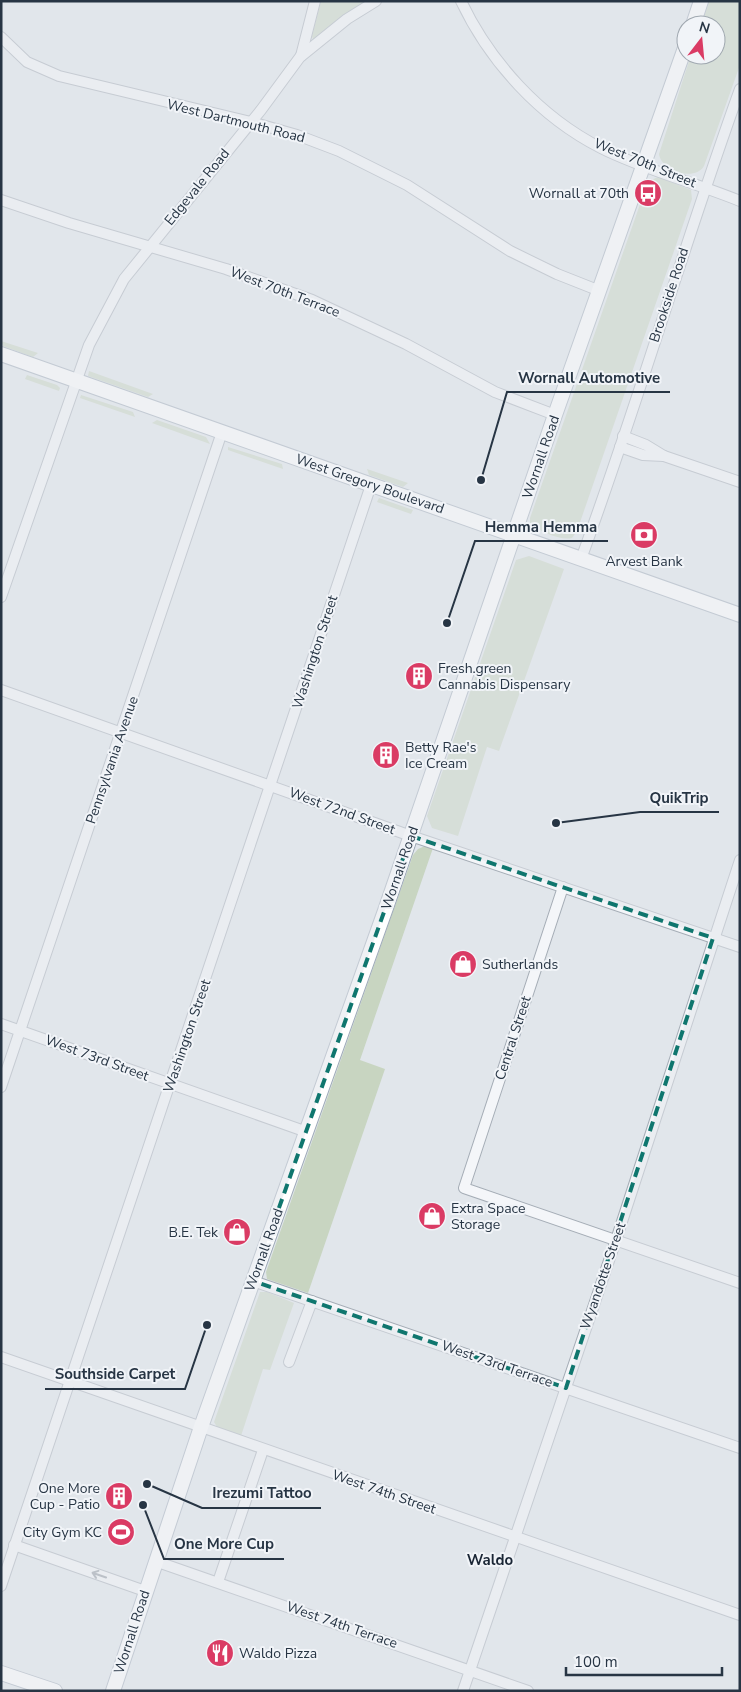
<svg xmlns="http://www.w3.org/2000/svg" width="741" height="1692" font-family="'Nunito Sans',sans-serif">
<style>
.green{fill:#c8d5c1}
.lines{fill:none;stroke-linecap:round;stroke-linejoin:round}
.minor-casing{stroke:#a5adb6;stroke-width:12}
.major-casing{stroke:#9fabb8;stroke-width:16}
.minor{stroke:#f4f6f9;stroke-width:10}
.major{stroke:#fff;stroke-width:14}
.oneway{stroke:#8e969e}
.marked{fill:none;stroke:#0f766e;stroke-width:4;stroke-dasharray:10 6;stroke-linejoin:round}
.labels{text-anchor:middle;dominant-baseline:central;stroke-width:4;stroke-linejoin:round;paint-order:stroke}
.street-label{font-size:14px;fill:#273544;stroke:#f1f4f8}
.poi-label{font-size:14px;fill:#273544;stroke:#f1f4f8;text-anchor:start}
.neighbourhood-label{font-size:15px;font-weight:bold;fill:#1a2635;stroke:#f1f4f8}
.leader{fill:none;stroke:#273544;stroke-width:2}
.callout-dot{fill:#273544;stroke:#f1f4f8;stroke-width:2}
.callout-label{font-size:15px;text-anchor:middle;font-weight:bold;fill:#273544;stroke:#f1f4f8;stroke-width:4;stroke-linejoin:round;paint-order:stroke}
</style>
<rect width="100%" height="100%" fill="#e1e6eb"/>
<g class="green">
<path d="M321 1H366L329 26 313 40 312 36Z"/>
<path d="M709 1H740V65L704 166C695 182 661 171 659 154L691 55H716V25H701Z"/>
<path d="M658 177 691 190 692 199 577 531 572 538C560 541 539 531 530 523V518L645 190 649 181Z"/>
<path d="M1 341 38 353 33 357 3 346Z"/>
<path d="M89 371 153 394 148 397 88 376Z"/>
<path d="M27 375 57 385 60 388 59 391 25 379Z"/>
<path d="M81 395 133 412 135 417 80 398Z"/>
<path d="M157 420 206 437 210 444 152 423Z"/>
<path d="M228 447 282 464 283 469 228 450Z"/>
<path d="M367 469 408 483 403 487 369 475Z"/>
<path d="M379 498 413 510 411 514 377 502Z"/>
<path d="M529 556 564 569 499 751 487 747 458 836 432 828 427 816 516 560Z"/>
<path d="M425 846 433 848 360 1060 385 1069 308 1293 267 1279 266 1272 413 855 418 849Z"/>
<path d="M260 1292H267L294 1303 270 1370 263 1369 241 1436 217 1427 214 1422Z"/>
</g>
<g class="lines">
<g class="minor-casing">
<g id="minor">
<path d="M461 1C490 62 540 117 601 148 642 169 696 183 740 201"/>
<path d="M1 37 27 62 59 76 251 122 297 135 339 151 407 185 510 251 557 274 600 291"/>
<path d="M301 56 315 1"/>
<path d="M1 200 69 223 226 269 312 300 406 344 495 392 555 415"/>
<path d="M623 436 646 445 664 456 740 482"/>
<path d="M620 447 643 455 664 456"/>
<path d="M581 559C638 404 684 244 740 89"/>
<path d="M1 597 89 345 124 279 261 110 300 57 347 19 376 1"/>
<path d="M1 690 411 836 740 947"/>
<path d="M563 887 464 1188 740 1283"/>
<path d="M1 1024 307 1132"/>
<path d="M1 1087 222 432"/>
<path d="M253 1281 740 1448"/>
<path d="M1 1357 740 1615"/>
<path d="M289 1362 312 1301"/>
<path d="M14 1545 145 1591"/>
<path d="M155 1561 528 1691"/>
<path d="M218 1582 263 1450"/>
<path d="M1 1586 371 485"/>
<path d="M463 1691 616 1240 740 860"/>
</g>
</g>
<g class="major-casing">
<g id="major">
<path d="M693 25 701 1"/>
<path d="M1 354 740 615"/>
<path d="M1 1673 55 1691"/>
<path d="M113 1691 201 1427 386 908 555 415 686 45"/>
</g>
</g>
<use href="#minor" class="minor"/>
<use href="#major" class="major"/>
</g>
<defs><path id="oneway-shaft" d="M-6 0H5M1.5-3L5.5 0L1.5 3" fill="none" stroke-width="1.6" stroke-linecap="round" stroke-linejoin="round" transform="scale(1.25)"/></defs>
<use class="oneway" href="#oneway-shaft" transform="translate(99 1575) rotate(-161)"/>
<path d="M0 0H741V1692H0ZM411 836 713 938 566 1388 253 1281Z" fill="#e1e6eb" fill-opacity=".55" fill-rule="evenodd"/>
<path class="marked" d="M411 836 713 938 566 1388 253 1281Z"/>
<defs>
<g id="bus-disc" transform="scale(1.4375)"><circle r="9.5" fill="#da3b64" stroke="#f1f4f8"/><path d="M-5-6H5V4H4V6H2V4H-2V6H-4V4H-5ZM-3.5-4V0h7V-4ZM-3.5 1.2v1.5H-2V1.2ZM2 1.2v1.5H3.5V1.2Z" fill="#fff"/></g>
<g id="bank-disc" transform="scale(1.4375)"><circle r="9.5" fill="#da3b64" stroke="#f1f4f8"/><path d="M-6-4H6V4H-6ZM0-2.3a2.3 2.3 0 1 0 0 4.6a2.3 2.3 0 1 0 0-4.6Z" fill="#fff"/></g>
<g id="building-disc" transform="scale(1.4375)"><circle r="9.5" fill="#da3b64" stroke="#f1f4f8"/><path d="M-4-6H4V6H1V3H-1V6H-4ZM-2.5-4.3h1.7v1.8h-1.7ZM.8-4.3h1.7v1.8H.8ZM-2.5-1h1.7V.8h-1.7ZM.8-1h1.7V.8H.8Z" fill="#fff"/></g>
<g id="shop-disc" transform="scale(1.4375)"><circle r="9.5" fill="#da3b64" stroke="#f1f4f8"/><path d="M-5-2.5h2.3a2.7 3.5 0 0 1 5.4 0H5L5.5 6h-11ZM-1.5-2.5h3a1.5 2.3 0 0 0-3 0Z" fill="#fff"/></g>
<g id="stadium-disc" transform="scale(1.4375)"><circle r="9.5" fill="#da3b64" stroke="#f1f4f8"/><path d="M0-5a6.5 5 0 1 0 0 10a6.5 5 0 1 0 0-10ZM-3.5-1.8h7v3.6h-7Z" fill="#fff"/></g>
<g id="restaurant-disc" transform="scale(1.4375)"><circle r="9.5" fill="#da3b64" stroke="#f1f4f8"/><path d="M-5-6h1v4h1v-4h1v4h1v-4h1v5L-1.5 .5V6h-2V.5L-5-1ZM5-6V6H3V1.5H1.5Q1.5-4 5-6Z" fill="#fff"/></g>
</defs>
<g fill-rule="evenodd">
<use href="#bus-disc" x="648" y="193"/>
<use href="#bank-disc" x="644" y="535"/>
<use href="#building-disc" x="419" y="676"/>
<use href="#building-disc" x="386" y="755"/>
<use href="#shop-disc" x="463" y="964"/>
<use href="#shop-disc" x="432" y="1216"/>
<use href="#shop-disc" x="237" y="1232"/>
<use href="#building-disc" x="119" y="1496"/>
<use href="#stadium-disc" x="121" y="1532"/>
<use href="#restaurant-disc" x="220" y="1653"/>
</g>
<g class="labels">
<g class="street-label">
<text transform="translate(236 121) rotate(14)">West Dartmouth Road</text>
<text transform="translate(645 163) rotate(22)">West 70th Street</text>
<text transform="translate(197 187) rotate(-51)">Edgevale Road</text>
<text transform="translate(285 292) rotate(21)">West 70th Terrace</text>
<text transform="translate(669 295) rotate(-72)">Brookside Road</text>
<text transform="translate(541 457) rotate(-71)">Wornall Road</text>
<text transform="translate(370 484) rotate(19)">West Gregory Boulevard</text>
<text transform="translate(315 652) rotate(-72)">Washington Street</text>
<text transform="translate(112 760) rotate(-71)">Pennsylvania Avenue</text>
<text transform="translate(342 811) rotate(20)">West 72nd Street</text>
<text transform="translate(400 868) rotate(-71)">Wornall Road</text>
<text transform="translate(187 1036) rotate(-71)">Washington Street</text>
<text transform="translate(513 1038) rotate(-72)">Central Street</text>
<text transform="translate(97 1058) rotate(20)">West 73rd Street</text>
<text transform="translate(264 1250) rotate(-70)">Wornall Road</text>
<text transform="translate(603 1276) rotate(-71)">Wyandotte Street</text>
<text transform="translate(497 1364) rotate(19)">West 73rd Terrace</text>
<text transform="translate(384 1492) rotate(19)">West 74th Street</text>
<text transform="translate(342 1625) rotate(19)">West 74th Terrace</text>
<text transform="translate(132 1632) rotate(-72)">Wornall Road</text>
</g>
<g class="poi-label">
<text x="629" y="193" text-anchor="end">Wornall at 70th</text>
<text x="644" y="561" text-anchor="middle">Arvest Bank</text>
<text x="438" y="668">Fresh.green<tspan x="438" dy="16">Cannabis Dispensary</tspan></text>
<text x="405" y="747">Betty Rae's<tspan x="405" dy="16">Ice Cream</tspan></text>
<text x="482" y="964">Sutherlands</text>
<text x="451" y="1208">Extra Space<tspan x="451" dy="16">Storage</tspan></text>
<text x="218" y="1232" text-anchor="end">B.E. Tek</text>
<text x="100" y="1488" text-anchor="end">One More<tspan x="100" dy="16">Cup - Patio</tspan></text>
<text x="102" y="1532" text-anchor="end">City Gym KC</text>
<text x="239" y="1653">Waldo Pizza</text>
</g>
<g class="neighbourhood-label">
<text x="490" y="1560">Waldo</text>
</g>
</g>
<path class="leader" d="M481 480L507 392H670M447 623L475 541H608M556 823L640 812H719M207 1325L185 1389H45M147 1484L202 1508H321M143 1505L164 1559H284"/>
<g class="callout-dot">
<circle cx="481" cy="480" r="5"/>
<circle cx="447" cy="623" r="5"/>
<circle cx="556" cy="823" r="5"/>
<circle cx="207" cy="1325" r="5"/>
<circle cx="147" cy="1484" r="5"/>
<circle cx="143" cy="1505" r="5"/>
</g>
<g class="callout-label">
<text x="589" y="383">Wornall Automotive</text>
<text x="541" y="532">Hemma Hemma</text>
<text x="679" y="803">QuikTrip</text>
<text x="115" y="1379">Southside Carpet</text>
<text x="262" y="1498">Irezumi Tattoo</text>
<text x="224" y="1549">One More Cup</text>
</g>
<rect width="741" height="1692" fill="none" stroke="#273544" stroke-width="5"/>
<g transform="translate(701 40) rotate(16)"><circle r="24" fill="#f1f4f8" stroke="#a0a8b0"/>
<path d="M0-4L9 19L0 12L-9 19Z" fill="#da3b64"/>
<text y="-8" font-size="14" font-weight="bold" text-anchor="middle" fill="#273544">N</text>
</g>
<path d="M566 1667v8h156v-8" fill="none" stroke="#273544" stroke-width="2.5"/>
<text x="574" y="1667" font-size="15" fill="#273544" stroke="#f1f4f8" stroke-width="4" paint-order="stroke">100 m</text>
</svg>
